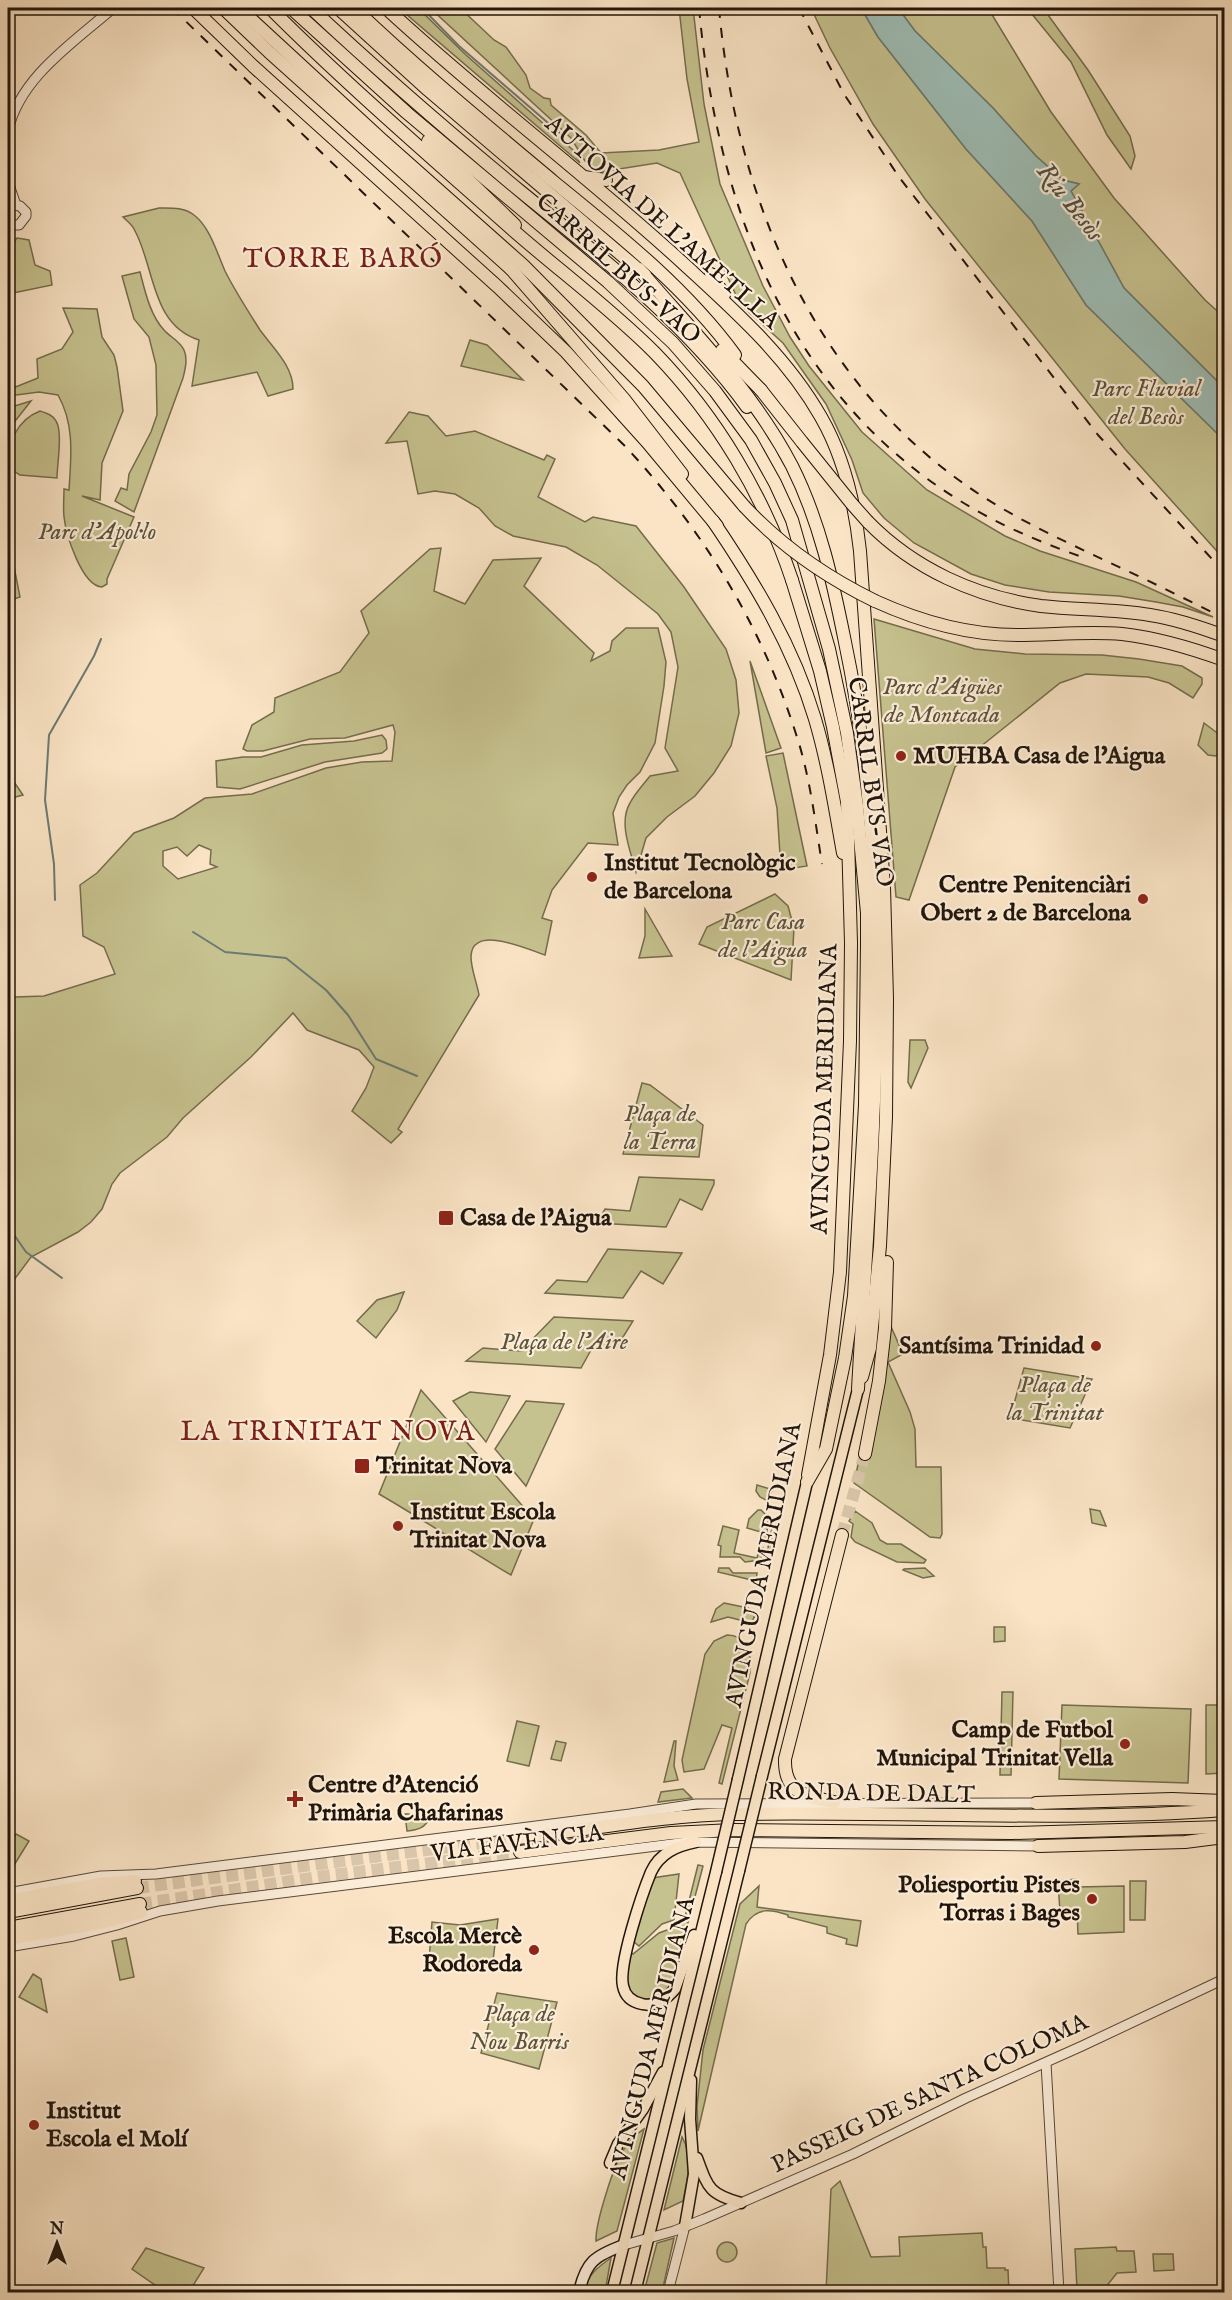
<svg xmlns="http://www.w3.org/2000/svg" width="1232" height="2300" font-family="'IM FELL English',serif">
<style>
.green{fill:#c6c28f;stroke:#746c4d;stroke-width:1.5;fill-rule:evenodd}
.water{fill:#9ebeb6;stroke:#6c7a72;stroke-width:1.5}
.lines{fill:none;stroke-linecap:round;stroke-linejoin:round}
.stream{stroke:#6c7a72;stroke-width:2}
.trunk-tunnel{stroke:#d9c5a9;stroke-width:12;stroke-dasharray:12 6;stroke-linecap:butt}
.tertiary-casing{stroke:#57493a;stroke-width:11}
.secondary-casing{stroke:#21150b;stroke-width:13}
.primary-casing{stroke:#21150b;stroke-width:13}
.trunk-casing{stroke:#21150b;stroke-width:14}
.motorway-casing{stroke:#21150b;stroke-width:14}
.tertiary{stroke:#fcedd9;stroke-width:9}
.secondary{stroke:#fcedd9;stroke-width:10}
.primary{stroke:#fae4c5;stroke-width:10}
.trunk{stroke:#fae4c5;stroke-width:12}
.motorway{stroke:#fae4c5;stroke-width:12}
.rail{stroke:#21150b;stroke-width:2;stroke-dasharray:10 10;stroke-linecap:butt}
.primary-bridge-casing{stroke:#21150b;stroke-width:13;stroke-linecap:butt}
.trunk-bridge-casing{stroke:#21150b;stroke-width:14;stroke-linecap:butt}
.primary-bridge{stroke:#fae4c5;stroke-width:10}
.trunk-bridge{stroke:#fae4c5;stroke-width:12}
.poi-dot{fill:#8f2418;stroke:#fcedd9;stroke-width:2}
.labels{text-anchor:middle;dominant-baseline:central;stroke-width:4.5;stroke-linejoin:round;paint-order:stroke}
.street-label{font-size:24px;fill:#21150b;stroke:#fcedd9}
.park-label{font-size:24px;font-style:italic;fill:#5b5239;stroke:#fcedd9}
.poi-label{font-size:24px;font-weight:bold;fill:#21150b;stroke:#fcedd9;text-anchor:start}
.water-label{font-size:26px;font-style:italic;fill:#4d5047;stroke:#fcedd9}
.quarter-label{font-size:27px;letter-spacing:1.5px;fill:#7a1f14;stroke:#fcedd9}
</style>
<rect width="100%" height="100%" fill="#fae4c5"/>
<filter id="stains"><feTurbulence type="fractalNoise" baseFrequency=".00333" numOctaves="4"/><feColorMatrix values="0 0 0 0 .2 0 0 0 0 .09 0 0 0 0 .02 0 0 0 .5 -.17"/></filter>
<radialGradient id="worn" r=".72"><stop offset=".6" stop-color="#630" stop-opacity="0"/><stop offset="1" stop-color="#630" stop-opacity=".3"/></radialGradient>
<g class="green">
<path d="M399 8H418L466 55 573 150 580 163Z"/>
<path d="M430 8H460L494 40 506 47 526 75 530 88 544 98 550 99 551 105 586 135 601 153 659 150 699 142 687 79 679 8H693L704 104 720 184 763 286 790 337 809 366 862 432 927 490 1005 536 1040 551 1136 582 1213 617 1183 607 1156 602 1119 596 1049 592 1005 585 971 574 914 543 884 518 863 493 852 460 826 404 783 343 740 304 680 173 657 163 600 172 585 161 571 138Z"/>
<path d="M811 8H861L878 37 966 149 1032 221 1086 305 1224 440V559L1125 449 925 199 873 124 830 48Z"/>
<path d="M898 8H988L1051 112 1114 198 1205 300 1224 317V388L1124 288 1071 191 1079 184 1063 180 1036 156 993 108 915 31Z"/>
<path d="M1027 8H1043L1088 70 1130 136 1135 156 1131 169 1107 135 1071 62Z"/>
<path d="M159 208C171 208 184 207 194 215 210 227 217 253 225 271 235 291 248 311 260 330 273 348 293 366 293 389L268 396 257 372 192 386 199 340C151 325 155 268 135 231 133 225 127 221 123 217Z"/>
<path d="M17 238 29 240 35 265 50 271 52 285 8 294V251Z"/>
<path d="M140 272C145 291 150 315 164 330 170 337 180 341 184 350 188 359 185 370 183 378L134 512 115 501 121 488 127 490 129 474 151 432 157 415 156 365 149 337 134 319 122 276Z"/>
<path d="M63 308 97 309 102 337 114 355 117 367 123 411 102 463 100 500 82 496 134 517 107 579V584L102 587C82 586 66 535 64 517 63 508 64 498 64 489L69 490C71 457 75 425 58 395L39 392 9 396 8 390 38 378 37 359 62 349 73 332Z"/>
<path d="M470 340 487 345 523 380 461 366Z"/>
<path d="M31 401 8 430V408Z"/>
<path d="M40 411C46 413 53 415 56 421 63 432 57 465 57 478L20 475 8 467C7 443 17 420 40 411Z"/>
<path d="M409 412 428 416 446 436 475 431 544 460 547 455 555 459 538 497 585 522 593 517 636 526 684 587 726 649 736 680 739 713 731 746 714 773 695 796 667 817 646 838 636 872C631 852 618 823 630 803 635 793 643 785 650 776L678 771 665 748 678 667 671 632 658 614 597 565 566 547 513 536 495 526 479 508 455 494 435 491 418 494 407 441 386 443Z"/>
<path d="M8 543 11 551 20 597 8 601Z"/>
<path d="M441 548 434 591 465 604 493 560 541 558 524 586 594 653 591 661 610 651 612 641 626 628H658L666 662 664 686 655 743 640 772 627 785 619 797 613 813 618 845 588 843 552 890 542 918 552 921 545 955C530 950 471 923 471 957 471 969 477 983 479 995L398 1129 402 1132 391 1143 352 1111 366 1088 374 1067 359 1050 307 1030 293 1013 251 1057 183 1118 167 1137 120 1173 112 1184 102 1209 91 1222 78 1232 31 1257 8 1288V1004L15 997 44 996 115 974 104 947 83 936 80 885 97 873 134 833 174 818 205 798 252 794 326 768 362 762 392 761 395 732 393 725 345 738 310 739 263 751H247L243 749 252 725 274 712 275 698 340 672 369 633 361 611 430 549ZM199 845 211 850 210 864 217 867 178 879 163 866V851L177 847 187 856Z"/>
<path d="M874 619 975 649 1025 654 1102 655 1139 659 1182 666 1202 678V684L1193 698 1169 683 1148 677 1086 674 1060 683 955 767 909 900 896 897Z"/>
<path d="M750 661 781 748 766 753Z"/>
<path d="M1204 723 1224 738V749L1216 756 1208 755 1198 745Z"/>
<path d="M382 735 386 740 387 749 382 753 325 762 240 789 217 787 216 761 243 757H261L302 745 354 741Z"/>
<path d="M783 753 807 866 781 870 777 808 766 756Z"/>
<path d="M8 773 23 795 8 799Z"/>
<path d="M775 894 788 906 794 928 791 980 699 944 707 927Z"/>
<path d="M645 909 672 956 639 958 645 936Z"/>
<path d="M910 1040H925L928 1048 911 1088 908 1082Z"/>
<path d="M642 1083 650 1085 703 1125 699 1157 623 1154Z"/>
<path d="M639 1177 714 1180V1184L702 1210 680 1199 666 1227 597 1223 605 1209 630 1211Z"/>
<path d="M608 1249 682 1253 663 1284 641 1271 623 1298 545 1293 557 1280 587 1282Z"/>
<path d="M404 1292 397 1310 376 1338 357 1321 377 1300Z"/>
<path d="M554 1317 633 1321 615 1350 596 1341 581 1368 466 1361 483 1348 521 1351Z"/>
<path d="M889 1322 903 1354 888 1362 910 1412 915 1429 916 1467H941L942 1534 940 1538 930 1537 854 1483Z"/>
<path d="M1024 1368 1092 1379 1070 1428 1010 1418Z"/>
<path d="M421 1390 534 1519 511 1575C467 1549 424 1520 379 1494Z"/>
<path d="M470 1392 510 1396 486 1442 453 1401Z"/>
<path d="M526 1401 564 1404 526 1486 495 1449Z"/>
<path d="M757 1485 773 1490 766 1500 760 1497 756 1491Z"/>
<path d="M1090 1509 1100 1511 1106 1526 1092 1523Z"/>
<path d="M758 1510H761L768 1517 767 1534 764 1542H762L761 1532 747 1528 749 1519Z"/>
<path d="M855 1511 872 1523 880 1540 887 1544H901L926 1560 924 1563 897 1562 855 1542 851 1537 853 1524 849 1521Z"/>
<path d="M779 1521 770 1563H765L773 1523Z"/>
<path d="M723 1526 739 1530 734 1553 757 1558 759 1550 763 1548 761 1560 745 1562 740 1557H720L721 1546 718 1545Z"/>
<path d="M719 1568H729L733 1573H757L756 1581 718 1572Z"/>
<path d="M925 1568 934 1576 923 1578 903 1570 904 1569Z"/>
<path d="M724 1603 748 1608 758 1618 754 1617 752 1623 728 1617 711 1622 716 1609Z"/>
<path d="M994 1627H1005V1641L994 1642Z"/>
<path d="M727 1635C736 1635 741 1638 747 1646L745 1655 750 1657V1673L722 1784 719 1783 732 1728 722 1725 704 1769 684 1772 682 1760 705 1654 714 1641Z"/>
<path d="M1002 1692H1013L1011 1775H1000Z"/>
<path d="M1062 1705 1191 1709 1188 1783 1059 1779Z"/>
<path d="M1206 1705H1224V1773L1206 1774Z"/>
<path d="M517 1721 539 1726 529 1766 507 1761Z"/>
<path d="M556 1741 566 1743 561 1761 551 1759Z"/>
<path d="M674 1741H676L674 1766 678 1780 664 1782Z"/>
<path d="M683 1789 692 1798 658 1802 661 1792Z"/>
<path d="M405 1814H408L429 1818C426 1828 417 1830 407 1831Z"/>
<path d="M16 1834 29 1841 8 1875V1850Z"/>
<path d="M698 1865 703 1866C697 1890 690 1914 684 1938 680 1954 677 1971 669 1986 658 2005 628 2004 626 1979 626 1970 629 1960 630 1952L633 1954 659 1933 678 1926 680 1921H684Z"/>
<path d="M679 1874 674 1920 662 1924 639 1946 633 1941 652 1878Z"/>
<path d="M1076 1879 1077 1887 1124 1886V1932L1078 1934 1077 1910 1060 1912 1058 1881Z"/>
<path d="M1130 1881H1146L1145 1920H1130Z"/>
<path d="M759 1886 757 1907 861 1921 857 1946 846 1944 847 1939 827 1933V1927L788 1917V1915C771 1909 757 1907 746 1924L698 2131 697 2106 703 2050 740 1904Z"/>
<path d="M498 1919 492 1969 429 1960 432 1922 460 1925Z"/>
<path d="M126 1938 134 1977 120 1980 112 1941Z"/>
<path d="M33 1974 41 1979 47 2012 19 1997Z"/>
<path d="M497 1993 557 2002 539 2069 481 2053Z"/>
<path d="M644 2129 617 2231 596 2241C595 2224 614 2164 624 2149 629 2142 636 2134 644 2129Z"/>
<path d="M682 2137C694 2157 687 2180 683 2201L664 2210Z"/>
<path d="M840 2181 871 2257 900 2256 899 2237 982 2233 983 2247H986L987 2268H1005V2270H1008L1009 2292H826L831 2189Z"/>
<path d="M674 2238 662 2292H644L657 2243Z"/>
<circle cx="727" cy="2252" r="10"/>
<path d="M1116 2247 1117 2251H1134L1136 2272 1117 2273 1105 2288 1077 2289 1075 2249Z"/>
<path d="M146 2248 204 2268 189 2292H175L168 2288 165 2292 132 2269Z"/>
<path d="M1153 2254H1173L1174 2270 1154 2271Z"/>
<path d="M611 2258 605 2292H582C589 2275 596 2268 611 2258Z"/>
</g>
<path class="water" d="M861 8H898L915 31 993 108 1036 156 1063 180 1079 184 1071 191 1124 288 1224 388V440L1086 305 1032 221 966 149 878 37Z"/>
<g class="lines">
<g class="stream">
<path d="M422 8 459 46 562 135"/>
<path d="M55 900 54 864 45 800 49 735 94 656 101 639"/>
<path d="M193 932 225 952 286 958 326 990 348 1015 376 1059 417 1076"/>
<path d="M8 1226 26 1252 62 1278"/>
</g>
<g class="trunk-tunnel">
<path d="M842 1535 865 1454"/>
<path d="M137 1888 518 1838"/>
<path d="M140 1904 324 1876 520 1852"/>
</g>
<g class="tertiary-casing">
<g id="tertiary">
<path d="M8 131C19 78 74 42 113 8"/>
<path d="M8 182 16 205"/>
<path d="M8 209 13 205 20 206 26 212V216L19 225H11L8 222"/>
<path d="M8 1893 101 1876 156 1874 630 1814 696 1804 1036 1803"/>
<path d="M8 1947 74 1936 117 1925 160 1911 218 1901 688 1842 1038 1846"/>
<path d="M1046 2063 1059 2292"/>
<path d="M624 2245 674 2231 704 2219 853 2154 966 2098 1082 2046 1224 1979"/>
<path d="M668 2292 685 2226"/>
</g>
</g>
<g class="secondary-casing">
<path id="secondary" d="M579 2292C586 2262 594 2256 624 2245"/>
</g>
<g class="primary-casing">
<g id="primary">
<path d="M762 1776 858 1389"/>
<path d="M738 1779 807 1482"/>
<path d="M694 1935 675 1989C667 1999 655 2007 642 2004 632 2002 625 1996 623 1986 618 1965 642 1894 651 1872 660 1853 676 1846 696 1842"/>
<path d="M697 2158C708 2188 709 2194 741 2203"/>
<path d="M610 2163 618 2144 643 2109 663 2072"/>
<path d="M685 2226 694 2174 690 2119 691 2080"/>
<path d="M612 2292 716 1872"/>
<path d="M635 2292 739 1871"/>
</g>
</g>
<g class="trunk-casing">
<g id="trunk">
<path d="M193 8 253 66 498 287 566 352 647 442 717 526"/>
<path d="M239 8 381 139 523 265 643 386 744 506"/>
<path d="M291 8 407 113 608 282 673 343 715 391 751 440 775 483 792 520 829 649 847 733 857 806 867 913V944L865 1105 854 1296 845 1358 826 1449 807 1482"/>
<path d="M386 8C482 97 588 176 685 265 735 311 787 357 821 417 844 457 855 505 860 551L884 887 887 999 886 1117 880 1246 870 1348 862 1377"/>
<path d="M428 141 515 225"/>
<path d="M584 177 606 180"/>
<path d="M511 269 624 399 682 474"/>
<path d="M711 274 724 295"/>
<path d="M761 390 802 442"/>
<path d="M713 521C755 583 793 646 815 719 828 763 835 808 843 853"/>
<path d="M868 522C914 569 976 597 1041 606 1077 610 1114 609 1150 615 1176 619 1200 627 1224 636"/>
<path d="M792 580 820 671 833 727 847 802 851 943 850 1041 840 1272 830 1355 808 1475"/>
<path d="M875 601C919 621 968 635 1017 635 1052 635 1087 631 1122 634 1158 638 1191 648 1224 660"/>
<path d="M865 1454 879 1381 885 1328 887 1262"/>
<path d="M834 1802C806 1796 784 1794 785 1759L842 1535"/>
<path d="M1036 1803 1172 1799 1224 1801"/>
<path d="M518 1838C589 1830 663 1815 734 1814 898 1811 1061 1822 1224 1810"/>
<path d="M1038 1846 1185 1842 1224 1837"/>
<path d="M520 1852 671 1833 733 1830 1012 1833 1224 1827"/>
<path d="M8 1901 99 1884 135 1881"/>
<path d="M8 1912 137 1888"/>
<path d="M8 1928 140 1904"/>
<path d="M8 1939 105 1922 141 1912"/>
</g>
</g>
<g class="motorway-casing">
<g id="motorway">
<path d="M223 8 269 52 511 269"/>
<path d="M270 8C348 86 432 158 514 231 561 272 611 309 655 353 717 417 764 496 792 580"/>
<path d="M311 8C378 71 449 132 520 191 601 257 685 322 747 407"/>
<path d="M338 8 428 90 645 275"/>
<path d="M354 8C418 69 486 125 554 182 618 234 686 288 735 355"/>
<path d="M639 269C694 333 753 391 792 466 820 522 833 582 845 642 897 889 872 1140 858 1389"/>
<path d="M722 350 761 390"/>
</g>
</g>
<use href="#tertiary" class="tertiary"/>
<use href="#secondary" class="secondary"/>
<use href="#primary" class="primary"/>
<use href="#trunk" class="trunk"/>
<use href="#motorway" class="motorway"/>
<g class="rail">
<path d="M172 8 625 446C703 530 761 624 796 734 810 776 815 821 822 864"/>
<path d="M699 8C717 203 786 395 962 502 999 525 1040 542 1082 557"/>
<path d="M719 8C735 191 809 374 963 483 1007 515 1058 538 1106 561 1146 579 1185 599 1224 618"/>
<path d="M799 8 844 94 899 177 1098 435 1224 572"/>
</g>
<g class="primary-bridge-casing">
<g id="primary-bridge">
<path d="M739 1871 762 1776"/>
<path d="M716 1872 738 1779"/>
</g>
</g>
<g class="trunk-bridge-casing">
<g id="trunk-bridge">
<path d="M802 442 852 504 868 522"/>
<path d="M744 506C781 546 826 577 875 601"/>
</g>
</g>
<use href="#primary-bridge" class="primary-bridge"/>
<use href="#trunk-bridge" class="trunk-bridge"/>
</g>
<g class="poi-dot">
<circle cx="901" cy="756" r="6"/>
<circle cx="592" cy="877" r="6"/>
<circle cx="1143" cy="899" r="6"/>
<rect x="438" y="1210" width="16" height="16" rx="3"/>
<circle cx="1096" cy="1346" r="6"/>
<rect x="354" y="1458" width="16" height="16" rx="3"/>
<circle cx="398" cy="1526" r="6"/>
<circle cx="1125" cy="1744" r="6"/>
<path d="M292 1790h6v6h6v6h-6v6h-6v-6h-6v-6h6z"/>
<circle cx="1092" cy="1899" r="6"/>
<circle cx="534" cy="1950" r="6"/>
<circle cx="34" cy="2125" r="6"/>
</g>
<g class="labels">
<g class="street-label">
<text transform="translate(662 223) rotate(42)">AUTOVIA DE L'AMETLLA</text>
<text transform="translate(618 269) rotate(42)">CARRIL BUS-VAO</text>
<text transform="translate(870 782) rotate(82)">CARRIL BUS-VAO</text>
<text transform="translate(825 1089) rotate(-88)">AVINGUDA MERIDIANA</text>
<text transform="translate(764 1565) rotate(-78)">AVINGUDA MERIDIANA</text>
<text transform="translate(871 1794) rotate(1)">RONDA DE DALT</text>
<text transform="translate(517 1844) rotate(-7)">VIA FAVÈNCIA</text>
<text transform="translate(653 2038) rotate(-76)">AVINGUDA MERIDIANA</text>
<text transform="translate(930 2094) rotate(-25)">PASSEIG DE SANTA COLOMA</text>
</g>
<g class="park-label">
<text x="1146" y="389">Parc Fluvial<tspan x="1146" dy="28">del Besòs</tspan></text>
<text x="97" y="532">Parc d'Apol·lo</text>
<text x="942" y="687">Parc d'Aigües<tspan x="942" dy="28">de Montcada</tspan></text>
<text x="763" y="922">Parc Casa<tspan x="763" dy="28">de l'Aigua</tspan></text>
<text x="660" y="1114">Plaça de<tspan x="660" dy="28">la Terra</tspan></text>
<text x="564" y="1342">Plaça de l'Aire</text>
<text x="1055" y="1385">Plaça de<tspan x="1055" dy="28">la Trinitat</tspan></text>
<text x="519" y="2014">Plaça de<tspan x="519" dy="28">Nou Barris</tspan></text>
</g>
<g class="poi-label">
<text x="913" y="756">MUHBA Casa de l'Aigua</text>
<text x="604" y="863">Institut Tecnològic<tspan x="604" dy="28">de Barcelona</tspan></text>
<text x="1131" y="885" text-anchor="end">Centre Penitenciàri<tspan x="1131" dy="28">Obert 2 de Barcelona</tspan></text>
<text x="460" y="1218">Casa de l'Aigua</text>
<text x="1084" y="1346" text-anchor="end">Santísima Trinidad</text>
<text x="376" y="1466">Trinitat Nova</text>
<text x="410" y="1512">Institut Escola<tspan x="410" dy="28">Trinitat Nova</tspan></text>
<text x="1113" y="1730" text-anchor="end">Camp de Futbol<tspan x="1113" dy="28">Municipal Trinitat Vella</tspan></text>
<text x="308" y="1785">Centre d'Atenció<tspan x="308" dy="28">Primària Chafarinas</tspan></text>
<text x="1080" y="1885" text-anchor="end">Poliesportiu Pistes<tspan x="1080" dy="28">Torras i Bages</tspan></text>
<text x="522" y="1936" text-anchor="end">Escola Mercè<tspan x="522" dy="28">Rodoreda</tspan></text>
<text x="46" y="2111">Institut<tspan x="46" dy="28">Escola el Molí</tspan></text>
</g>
<g class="water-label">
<text transform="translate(1070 202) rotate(52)">Riu Besòs</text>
</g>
<g class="quarter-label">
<text x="343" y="260">TORRE BARÓ</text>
<text x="328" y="1433">LA TRINITAT NOVA</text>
</g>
</g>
<rect width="1232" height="2300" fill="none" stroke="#fae4c5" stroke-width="30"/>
<rect x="9" y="9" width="1214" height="2282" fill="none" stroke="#21150b" stroke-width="3"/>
<rect x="15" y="15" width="1202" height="2270" fill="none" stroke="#21150b" stroke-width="1.5"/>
<g transform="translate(57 2243)" stroke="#fcedd9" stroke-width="4.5" paint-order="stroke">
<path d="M0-4.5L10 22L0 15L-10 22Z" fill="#21150b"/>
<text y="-9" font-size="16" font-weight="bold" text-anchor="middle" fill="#21150b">N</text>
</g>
<rect width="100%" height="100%" filter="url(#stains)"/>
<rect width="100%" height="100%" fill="url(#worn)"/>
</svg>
